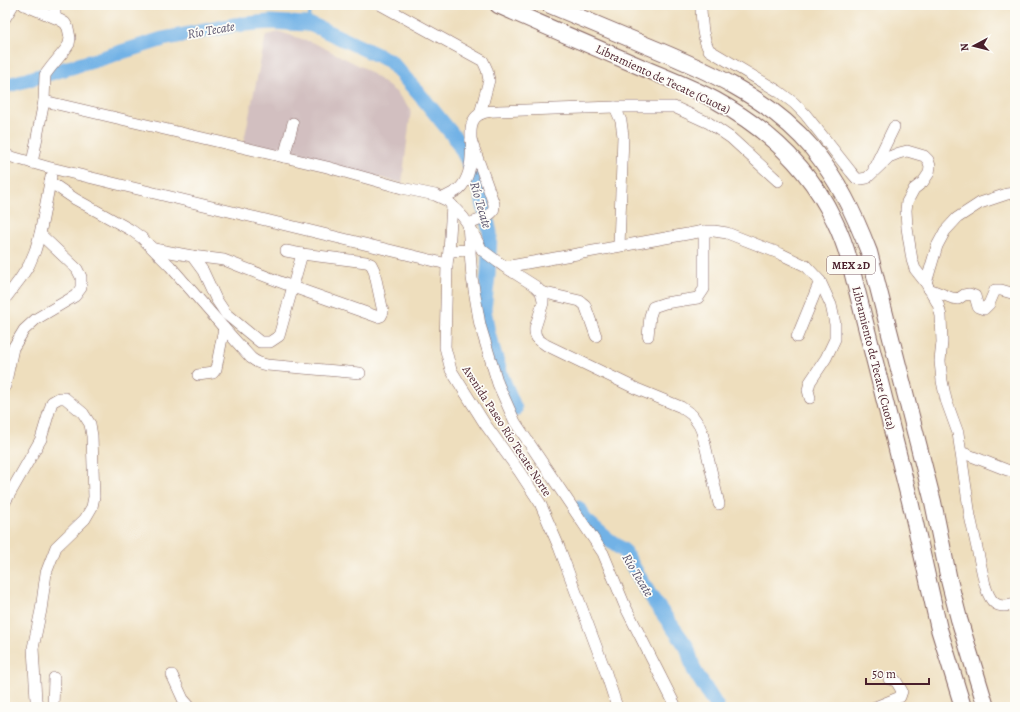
<svg xmlns="http://www.w3.org/2000/svg" width="1020" height="712" font-family="Alegreya,serif">
<style>
.industrial{fill:#d2bfc0}
.lines{fill:none;stroke-linecap:round;stroke-linejoin:round}
.stream{stroke:#72b2e6;stroke-width:2.5}
.river{stroke:#72b2e6;stroke-width:15}
.minor-casing{stroke:#83625e;stroke-width:12}
.highway-casing{stroke:#83625e;stroke-width:18}
.minor{stroke:#fff;stroke-width:11}
.highway{stroke:#fff;stroke-width:16}
.labels{text-anchor:middle;dominant-baseline:central;stroke-width:3.5;stroke-linejoin:round;paint-order:stroke}
.shield{fill:#fdfcf7;stroke:#806168;stroke-width:1}
.shield-label{font-size:11px;font-weight:bold;fill:#4a1f2b}
.street-label{font-size:12px;fill:#4a1f2b;stroke:#fdfcf7}
.water-label{font-size:13px;font-style:italic;fill:#58526c;stroke:#fdfcf7}
</style>
<rect width="100%" height="100%" fill="#fdfcf7"/>
<filter id="ink" filterUnits="userSpaceOnUse"><feTurbulence type="fractalNoise" baseFrequency=".025" numOctaves="2"/><feDisplacementMap in="SourceGraphic" scale="8" xChannelSelector="R" yChannelSelector="G"/><feConvolveMatrix kernelMatrix="1 2 1 2 8 2 1 2 1" color-interpolation-filters="sRGB"/></filter>
<filter id="wash" filterUnits="userSpaceOnUse"><feTurbulence type="fractalNoise" baseFrequency=".012" numOctaves="4" result="noise"/><feDisplacementMap in="SourceGraphic" scale="16" xChannelSelector="R" yChannelSelector="G"/><feGaussianBlur stdDeviation="0.9" result="paint"/><feColorMatrix in="noise" values="0 0 0 0 0 0 0 0 0 0 0 0 0 0 0 0 0 1.4 0 .05"/><feComposite in="paint" operator="in"/></filter>
<g filter="url(#wash)">
<rect width="100%" height="100%" fill="#eedebd"/>
<path class="industrial" d="M280 32 314 43 364 68 396 92 411 110 402 183 243 145 266 35Z"/>
<g class="lines">
<path class="stream" d="M307 24 311 8 310 5"/>
<g class="river">
<path d="M5 86 96 60 163 39 234 25 270 22 307 24 315 26 390 61 426 102 456 139 470 165 481 193 490 233 488 276 484 309 488 333 502 378 515 409"/>
<path d="M578 508 585 520 605 537 624 551 651 597 687 647 694 670 717 707"/>
</g>
</g>
</g>
<g filter="url(#ink)">
<g class="lines">
<g class="minor-casing">
<g id="minor">
<path d="M24 5 60 20 65 23 68 28 70 38 69 44 65 50 51 67 45 75 44 101 32 163"/>
<path d="M55 5V17"/>
<path d="M381 5 483 61 487 70 489 80 480 114"/>
<path d="M701 9C702 23 702 37 709 50L778 91 794 103 805 114 851 172 857 179H861L867 178 889 157 899 153 907 151 924 156 928 160 930 166 929 173 923 182 914 189 907 202 906 210 907 228 912 260 915 269 926 283 938 304 941 316 942 342 940 361 942 381 946 400 958 433 970 516 985 585C990 602 996 610 1015 604"/>
<path d="M5 18 13 5"/>
<path d="M44 101 327 167 402 188 435 195 448 201 463 217 468 224 472 278 480 325 498 384 515 422 603 553 625 606 676 707"/>
<path d="M615 107 621 121 623 136 619 246"/>
<path d="M471 140 494 204C494 207 494 209 493 211 490 217 474 222 468 224L482 250 498 262 505 267 704 231H714L727 233 781 254 806 266 820 281 831 305 835 324V339L826 358 810 382 808 390 810 398"/>
<path d="M5 155 47 167 447 264"/>
<path d="M284 157 293 123"/>
<path d="M874 168 894 127"/>
<path d="M50 182 75 199 131 230 142 238 170 266 224 328 251 358C256 362 261 364 267 365L360 373"/>
<path d="M443 198C448 195 454 193 459 189 472 177 472 154 471 139 471 131 470 124 475 118 480 112 490 111 498 111L615 107H674L709 123 731 138 778 181"/>
<path d="M452 205 449 251 447 264 445 347 451 370 485 424 519 471 540 503 559 547 605 670 617 707"/>
<path d="M154 249 192 256 203 271 216 299 226 314 260 342H270L279 336 302 254"/>
<path d="M449 251 470 250"/>
<path d="M192 256 224 260 293 287 378 317 381 316 383 312 374 270 371 264 366 262 302 254 286 251"/>
<path d="M505 267 535 286 541 292 543 300V303L535 328C534 338 539 340 546 345L637 389 681 407 692 415 699 425 702 432 719 504"/>
<path d="M926 283 937 246 945 231 957 218 980 203 1007 194 1015 193"/>
<path d="M929 289 952 298 958 299 964 295 969 294 975 296 978 307 984 309 989 304 995 290H1001L1015 294"/>
<path d="M541 292 580 301 585 305 596 336"/>
<path d="M5 299 20 279 29 265 35 251 40 234 51 177"/>
<path d="M648 336 650 316 653 307 665 303 698 298 704 289V231"/>
<path d="M797 337 820 281"/>
<path d="M198 375 213 373 216 369 224 328"/>
<path d="M5 386 13 348 24 330 36 319 75 296 81 288V277L77 269 40 234"/>
<path d="M961 452 1007 470 1015 472"/>
<path d="M5 502 41 439 52 402 59 398H65L83 413 90 424 92 436 94 497 92 507 85 519 56 547 46 573 41 610 33 648 36 700 38 707"/>
<path d="M172 675 183 699 190 707"/>
<path d="M53 707 54 678"/>
<path d="M875 707 900 697 902 691 896 681 889 679"/>
</g>
</g>
<g class="highway-casing">
<g id="highway">
<path d="M498 5C543 25 589 45 634 64 661 76 689 86 715 100 766 128 809 167 834 220 841 234 846 248 850 263L910 501 939 629 963 707"/>
<path d="M550 5C581 18 612 31 643 44 704 69 768 96 812 148 838 180 854 213 869 252L933 502 949 580 959 619 986 707"/>
</g>
</g>
<use href="#minor" class="minor"/>
<use href="#highway" class="highway"/>
</g>
</g>
<g class="labels">
<rect class="shield" x="827" y="256" width="48" height="18" rx="3"/>
<g class="shield-label">
<text x="851" y="265">MEX 2D</text>
</g>
<g class="street-label">
<text transform="translate(663 79) rotate(25)">Libramiento de Tecate (Cuota)</text>
<text transform="translate(874 358) rotate(76)">Libramiento de Tecate (Cuota)</text>
<text transform="translate(507 431) rotate(57)">Avenida Paseo Río Tecate Norte</text>
</g>
<g class="water-label">
<text transform="translate(211 30) rotate(-10)">Río Tecate</text>
<text transform="translate(481 205) rotate(74)">Río Tecate</text>
<text transform="translate(638 575) rotate(59)">Río Tecate</text>
</g>
</g>
<rect width="1020" height="712" fill="none" stroke="#fdfcf7" stroke-width="20"/>
<g transform="translate(974 46) rotate(263)" stroke="#fdfcf7" stroke-width="3" paint-order="stroke">
<path d="M0-3L7 15L0 10L-7 15Z" fill="#4a1f2b"/>
<text y="-6" font-size="11" font-weight="bold" text-anchor="middle" fill="#4a1f2b">N</text>
</g>
<path d="M866 678v6h63v-6" fill="none" stroke="#4a1f2b" stroke-width="2"/>
<text x="872" y="678" font-size="12" fill="#4a1f2b" stroke="#fdfcf7" stroke-width="3" paint-order="stroke">50 m</text>
</svg>
